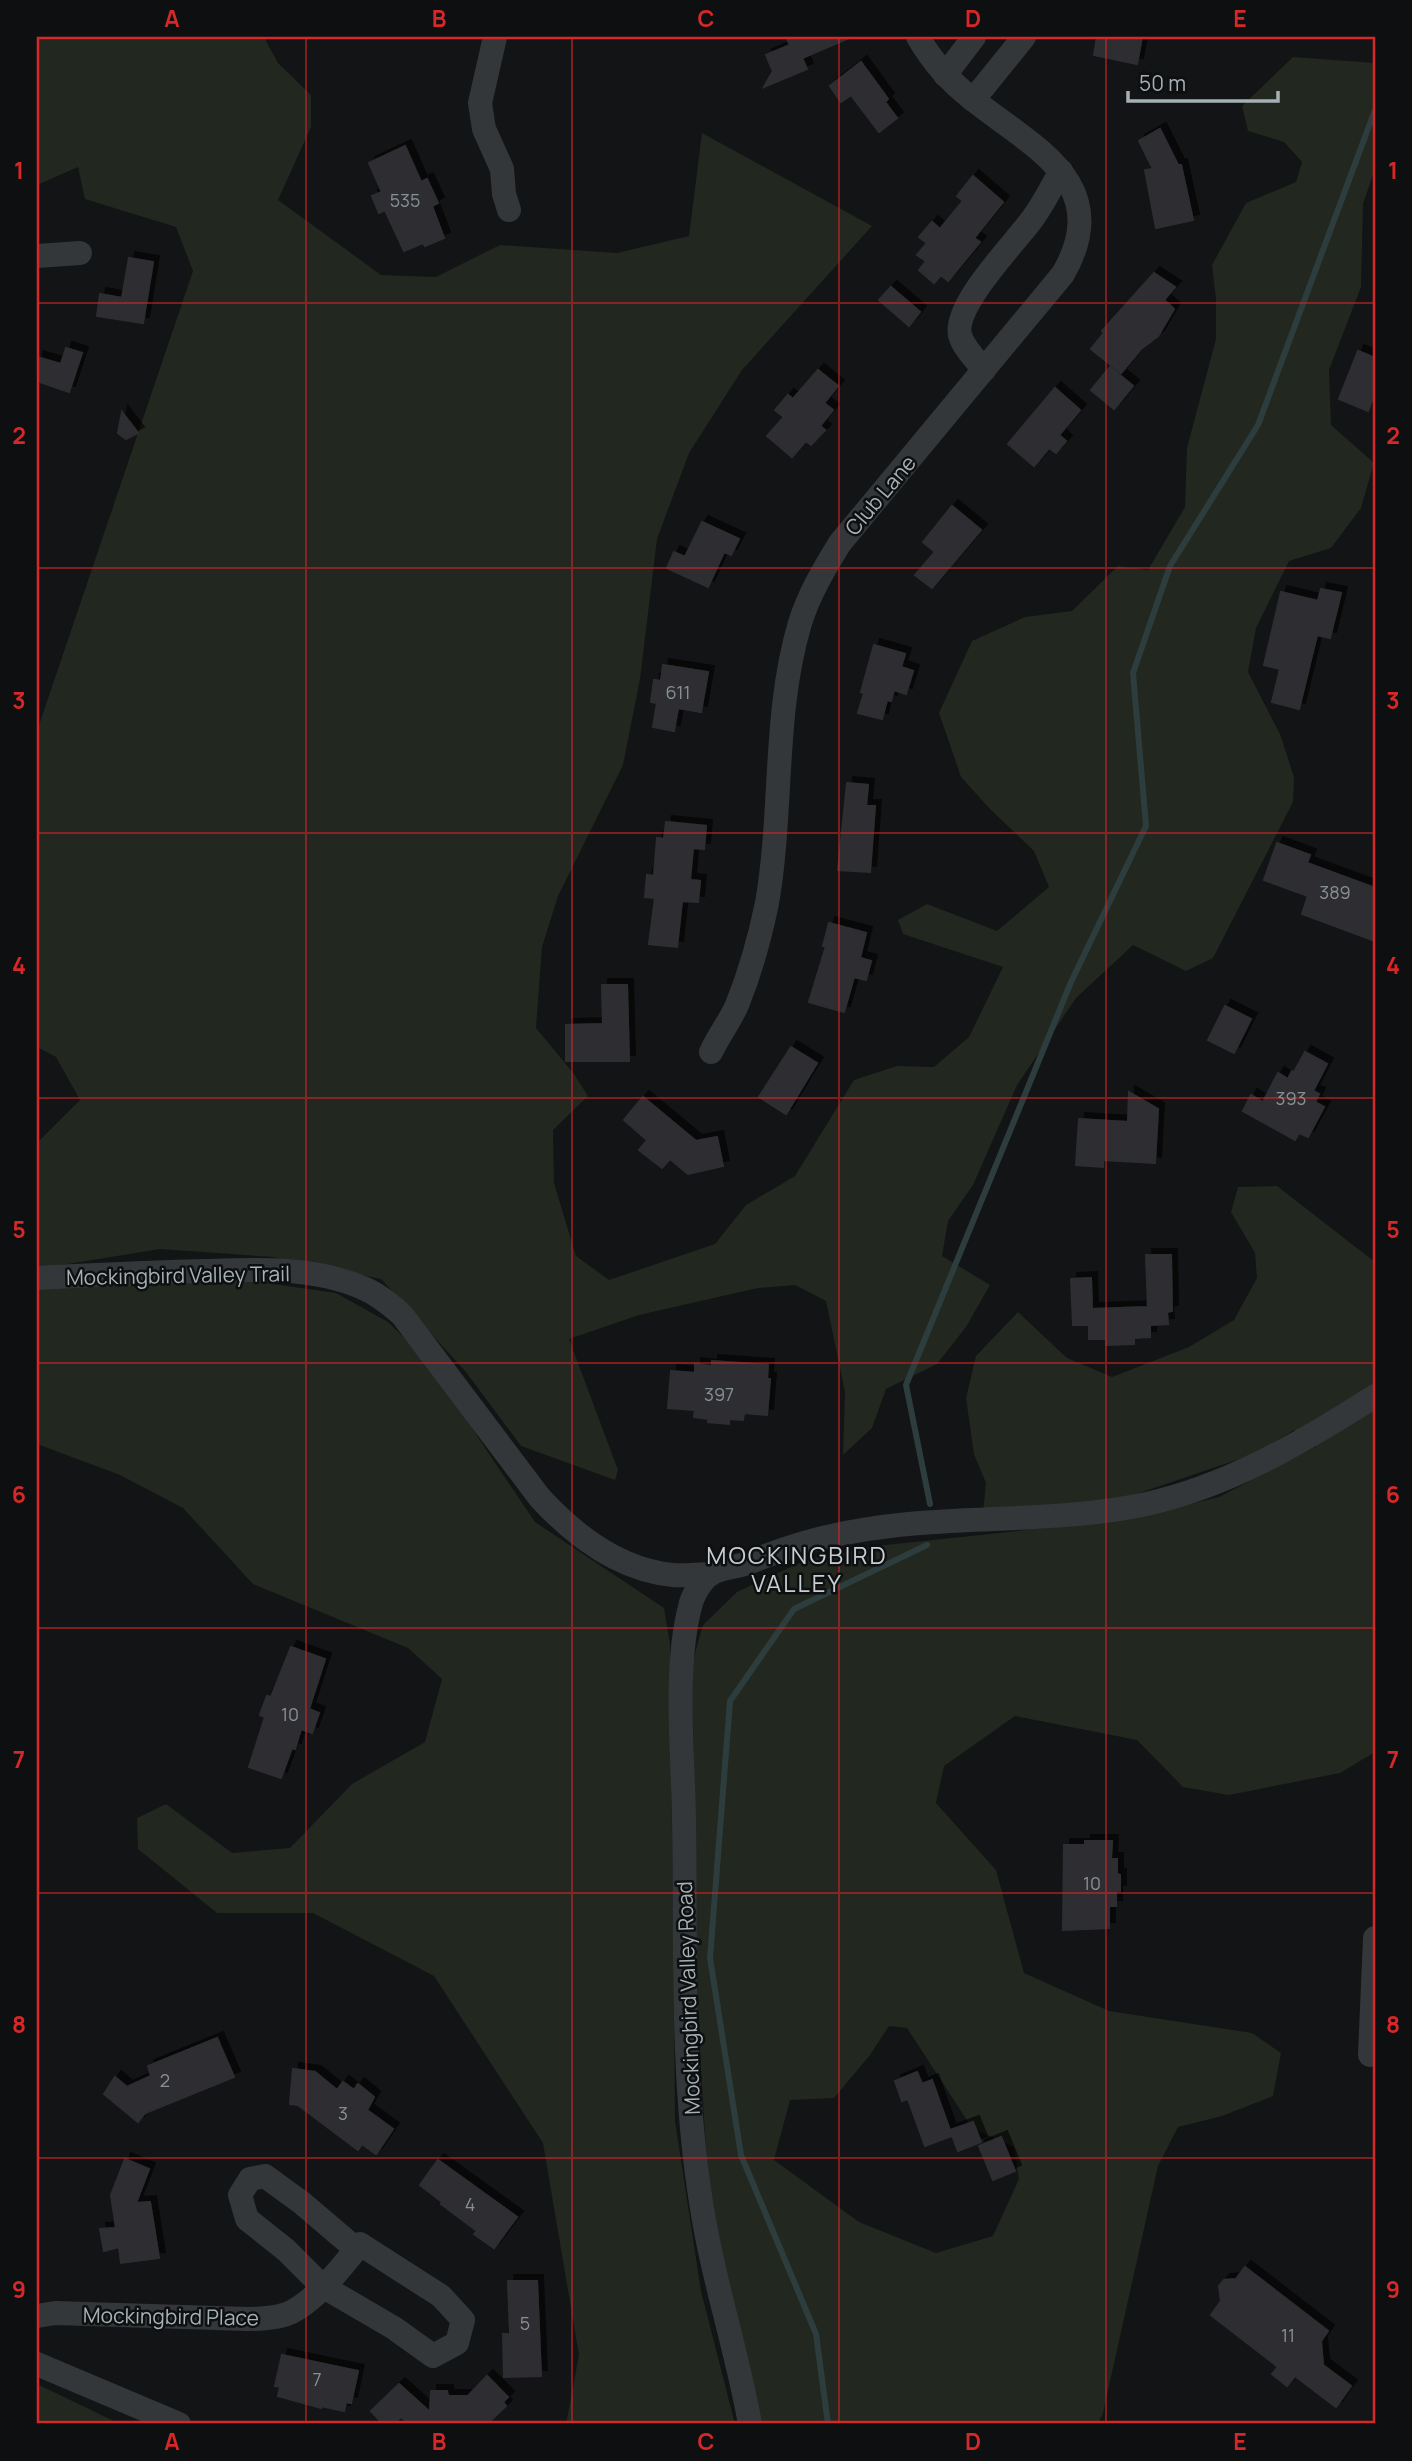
<svg xmlns="http://www.w3.org/2000/svg" width="1412" height="2461" font-family="Manrope,sans-serif">
<style>
.green{fill:#22271f;fill-rule:evenodd}
.lines{fill:none;stroke-linecap:round;stroke-linejoin:round}
.stream{stroke:#2d3d3d;stroke-width:6}
.building{fill:#2e2f31;stroke:#2d2f31;stroke-width:2;filter:url(#shadow)}
.minor{stroke:#34373a;stroke-width:24}
.grid{fill:none;stroke:#d62828;stroke-width:2;stroke-opacity:0.55}
.labels{text-anchor:middle;dominant-baseline:central;stroke-width:5;stroke-linejoin:round;paint-order:stroke}
.number-label{font-size:18px;fill:#879094}
.street-label{font-size:21px;fill:#a5b1b5;stroke:#0e0f10}
.quarter-label{font-size:24px;letter-spacing:2px;fill:#c6ced1;stroke:#0e0f10}
.neatline{fill:none;stroke:#d62828;stroke-width:2.5}
.grid-label{font-size:23px;text-anchor:middle;font-weight:bold;fill:#d62828}
</style>
<defs>
<filter id="shadow"><feDropShadow dx="6" dy="-6" stdDeviation="0" flood-color="#0009"/></filter>
</defs>
<rect width="100%" height="100%" fill="#131415"/>
<g class="green">
<path d="M37 37H266V41L278 63 311 95V127L278 200 381 275 436 277 500 245 617 253 689 236 702 133 872 226 742 370 689 453 657 539 640 679 623 765 558 896 542 947 536 1028 574 1074 588 1096 553 1130 554 1183 576 1256 609 1280 715 1244 746 1205 795 1176 854 1080 897 1066 934 1067 969 1037 1003 967 903 934 898 920 927 904 997 931 1049 887 1034 851 989 808 961 777 939 713 972 641 1025 617 1072 611 1118 566 1148 570 1185 507 1187 448 1216 339V299L1212 265 1246 203 1296 182 1302 162 1284 142 1248 131 1242 106 1293 57 1375 63V169L1363 204 1361 287 1329 370 1331 425 1374 463 1361 508 1331 548 1289 561 1256 628 1248 672 1280 734 1294 777 1293 802 1213 958 1186 971 1133 945 1076 998 1017 1085 973 1185 948 1221 942 1256 990 1285 966 1327 937 1364 886 1389 872 1428 843 1455 845 1392 826 1301 795 1285 758 1288 639 1315 569 1339 618 1470 615 1480 521 1446 466 1372 381 1279 273 1257 160 1249 37 1269V1143L80 1100 56 1057 37 1047V731L193 271 176 227 85 199 78 167 37 185Z"/>
<path d="M1277 1186 1375 1262V1752L1340 1773 1229 1795 1183 1787 1137 1740 1015 1716 944 1766 936 1803 996 1870 1024 1973 1109 2011 1252 2033 1281 2053 1273 2096 1222 2116 1178 2127 1158 2166 1103 2413 1098 2424H758L712 2214 705 2136 698 2017 692 1664 703 1625 737 1592 808 1559 876 1546 1130 1519 1219 1497 1317 1446 1294 1430 1257 1453 1116 1501 983 1513 986 1483 974 1454 966 1398 976 1356 1018 1312 1067 1358 1112 1377 1189 1347 1234 1320 1257 1278 1255 1253 1231 1212 1238 1187ZM889 2026 907 2028 972 2128 1014 2147 1019 2179 993 2236 936 2253 859 2222 774 2160 790 2100 834 2098 870 2055Z"/>
<path d="M246 1280 336 1293 388 1322 438 1371 481 1442 535 1522 664 1608 670 1644 675 2121 701 2291 735 2424H566L579 2355 543 2143 434 1976 313 1913H217L138 1849 137 1818 166 1804 232 1853 290 1848 352 1784 425 1742 442 1679 408 1648 253 1584 183 1508 120 1475 37 1444V1286Z"/>
<path d="M37 2384 120 2424H37Z"/>
</g>
<g class="lines">
<g class="stream">
<path d="M930 1504 906 1385 1071 982 1146 826 1133 673 1170 566 1258 425 1375 110"/>
<path d="M828 2424 816 2334 741 2155 710 1958 730 1701 794 1609 927 1545"/>
</g>
</g>
<g class="building">
<path d="M786 37H851L802 58 807 69 764 87 773 71 766 55 790 45Z"/>
<path d="M1097 37H1142L1137 64 1094 55Z"/>
<path d="M861 62 888 99 885 102 897 118 879 132 851 95 841 102 830 86Z"/>
<path d="M1160 129 1178 165H1181L1193 220 1156 228 1145 170 1153 169 1139 141Z"/>
<path d="M405 146 421 182 427 179 438 203 432 206 444 238 425 246 423 243 404 251 385 210 379 213 372 196 382 192 369 163Z"/>
<path d="M973 176 1003 202 974 238 980 242 948 281 941 275 934 283 919 270 926 261 917 255 927 243 919 237 932 222 940 229 963 201 957 196Z"/>
<path d="M129 258 153 262 143 323 97 316 100 294 122 298Z"/>
<path d="M1154 273 1175 287 1164 300 1174 309 1158 336 1141 349 1121 373 1091 349 1104 333 1102 331Z"/>
<path d="M891 287 920 312 909 326 879 300Z"/>
<path d="M66 348 82 353 69 392 37 381V357L61 364Z"/>
<path d="M1358 351 1375 358V393L1368 411 1339 399Z"/>
<path d="M1110 367 1133 386 1114 409 1091 390Z"/>
<path d="M818 370 838 386 824 403 833 410 820 426 825 430 811 445 806 441 792 457 767 436 784 417 775 410 788 395 793 399Z"/>
<path d="M1055 388 1080 410 1059 435 1066 441 1056 453 1049 448 1034 466 1008 444Z"/>
<path d="M122 412 138 433 126 439 118 433Z"/>
<path d="M952 506 981 530 932 588 915 575 935 552 923 542Z"/>
<path d="M702 522 739 539 731 555 724 552 708 587 667 568 674 552 685 557Z"/>
<path d="M1321 589 1341 593 1330 638 1317 635 1299 709 1272 702 1280 669 1264 665 1281 592 1318 601Z"/>
<path d="M874 645 905 654 901 667 913 671 906 694 894 690 891 701 887 700 882 719 858 713 864 693 861 692Z"/>
<path d="M663 665 708 672 701 712 678 708 674 731 653 727 657 703 651 702 654 680 661 681Z"/>
<path d="M847 783 868 785 866 806H875L870 872 838 870Z"/>
<path d="M666 822 706 826 704 849 693 848 690 880 700 881 698 902 682 901 677 947 649 944 655 898 645 897 647 875 654 876 657 838 664 839Z"/>
<path d="M1277 843 1310 855 1307 863 1375 888V941L1302 914 1308 896 1264 880Z"/>
<path d="M829 923 866 933 860 958 871 961 866 980 854 977 844 1012 809 1002 826 946H823Z"/>
<path d="M602 985H627L629 1061H566V1025L603 1024Z"/>
<path d="M1225 1006 1251 1019 1234 1053 1208 1040Z"/>
<path d="M791 1047 817 1063 786 1114 759 1097Z"/>
<path d="M1305 1052 1327 1064 1313 1091 1319 1094 1315 1102 1324 1107 1308 1137 1299 1133 1295 1140 1243 1111 1251 1095 1263 1102 1278 1073 1288 1079 1292 1071 1294 1072Z"/>
<path d="M1129 1092 1158 1109 1155 1163 1103 1160V1167L1076 1165 1079 1119 1128 1122Z"/>
<path d="M643 1097 696 1141 717 1137 723 1166 688 1174 670 1159 662 1168 639 1150 647 1140 624 1120Z"/>
<path d="M1146 1255H1171L1172 1311 1167 1312 1168 1324 1150 1325V1337L1134 1338V1344L1106 1345V1339H1089V1325H1073L1071 1279 1091 1278 1092 1309 1148 1307Z"/>
<path d="M712 1361 768 1365 767 1379H770L767 1415 744 1413 743 1420 729 1419V1424L708 1422 709 1419 694 1417 695 1410 668 1408 671 1371 695 1373V1364L712 1366Z"/>
<path d="M291 1647 325 1659 309 1709 319 1713 312 1733 301 1729 295 1749 292 1748 281 1778 249 1767 265 1717 260 1715 267 1696 271 1697Z"/>
<path d="M1085 1841H1112L1111 1859H1117V1874L1120 1875V1891H1116V1906H1109V1928L1063 1930 1064 1845H1085Z"/>
<path d="M217 2038 234 2077 145 2113 138 2122 104 2094 115 2077 127 2087 151 2076 148 2066Z"/>
<path d="M293 2069 315 2072 337 2090 343 2082 354 2090 358 2084 374 2097 367 2110 393 2129 376 2154 362 2144 358 2150 298 2105 290 2104Z"/>
<path d="M917 2072 922 2084 932 2080 952 2136 925 2146 908 2099 902 2101 895 2081Z"/>
<path d="M973 2122 981 2142 958 2151 950 2130Z"/>
<path d="M1001 2137 1015 2171 993 2180 979 2146Z"/>
<path d="M125 2159 149 2169 136 2203 150 2202 159 2258 121 2263 119 2247 104 2251 100 2229 116 2228 111 2195Z"/>
<path d="M438 2160 517 2217 494 2248 474 2234 477 2231 441 2204 442 2202 420 2185Z"/>
<path d="M1245 2267 1328 2331 1321 2341 1323 2365 1351 2386 1336 2407 1295 2376 1287 2386 1272 2374 1278 2367 1211 2315 1221 2301 1219 2286 1224 2280 1236 2279Z"/>
<path d="M508 2281H537L541 2376 504 2377 503 2334H510Z"/>
<path d="M282 2355 358 2371 351 2403 346 2402 344 2411 321 2406V2408L278 2396 280 2387 275 2386Z"/>
<path d="M487 2376 508 2397 503 2402 506 2406 487 2424H409L401 2417 393 2424H383L371 2411 399 2384 430 2412 431 2391H447L448 2396H468Z"/>
</g>
<g class="lines">
<g class="minor">
<path d="M495 37 480 103 484 129 502 169 504 194 509 210"/>
<path d="M945 75 974 37"/>
<path d="M973 100 1024 37"/>
<path d="M37 256 80 253"/>
<path d="M984 370C976 360 963 347 960 335 953 305 1016 242 1033 218 1044 203 1052 186 1061 171"/>
<path d="M711 1052C719 1035 730 1021 737 1005 750 973 760 937 767 903 783 811 773 713 800 623 809 594 824 569 840 543L1063 274C1116 182 1030 146 971 98 949 81 932 61 918 37"/>
<path d="M37 1278C94 1275 151 1272 209 1271 260 1269 315 1267 363 1288 378 1294 390 1304 402 1315L540 1498C575 1536 619 1570 673 1575 685 1576 698 1574 711 1574"/>
<path d="M1370 2055 1375 1938"/>
<path d="M37 2316 55 2313 248 2319C261 2319 275 2318 287 2314 314 2303 343 2266 360 2244L441 2296 463 2320 457 2343 433 2356 394 2328 322 2286 286 2250 247 2219 240 2195 250 2179 265 2176 302 2203 356 2249"/>
<path d="M37 2364 179 2424"/>
<path d="M750 2424C737 2350 712 2277 701 2202 681 2076 686 1946 684 1818 683 1755 674 1667 690 1607 692 1596 701 1581 710 1574 720 1568 737 1567 748 1563 786 1547 827 1535 868 1529 959 1515 1052 1523 1142 1505 1227 1487 1303 1442 1375 1396"/>
</g>
</g>
<path class="grid" d="M306 37V2424M572 37V2424M839 37V2424M1106 37V2424M37 303H1375M37 568H1375M37 833H1375M37 1098H1375M37 1363H1375M37 1628H1375M37 1893H1375M37 2158H1375"/>
<g class="labels">
<g class="number-label">
<text x="405" y="200">535</text>
<text x="678" y="692">611</text>
<text x="1335" y="892">389</text>
<text x="1291" y="1098">393</text>
<text x="719" y="1394">397</text>
<text x="290" y="1714">10</text>
<text x="1092" y="1883">10</text>
<text x="165" y="2080">2</text>
<text x="343" y="2113">3</text>
<text x="470" y="2204">4</text>
<text x="525" y="2323">5</text>
<text x="1288" y="2335">11</text>
<text x="317" y="2379">7</text>
</g>
<g class="street-label">
<text transform="translate(880 495) rotate(-50)">Club Lane</text>
<text transform="translate(178 1275) rotate(-1)">Mockingbird Valley Trail</text>
<text transform="translate(688 1998) rotate(-92)">Mockingbird Valley Road</text>
<text transform="translate(171 2316) rotate(1)">Mockingbird Place</text>
</g>
<g class="quarter-label">
<text x="797" y="1554">MOCKINGBIRD<tspan x="797" dy="28">VALLEY</tspan></text>
</g>
</g>
<rect width="1412" height="2461" fill="none" stroke="#0e0f10" stroke-width="77"/>
<path d="M1128 91v10h150v-10" fill="none" stroke="#a5b1b5" stroke-width="3.5"/>
<text x="1139" y="91" font-size="21" fill="#a5b1b5" stroke="#0e0f10" stroke-width="5" paint-order="stroke">50 m</text>
<rect x="38" y="38" width="1336" height="2384" class="neatline"/>
<g class="grid-label">
<text x="172" y="27">A</text>
<text x="439" y="27">B</text>
<text x="706" y="27">C</text>
<text x="973" y="27">D</text>
<text x="1240" y="27">E</text>
<text x="19" y="179">1</text>
<text x="1393" y="179">1</text>
<text x="19" y="444">2</text>
<text x="1393" y="444">2</text>
<text x="19" y="709">3</text>
<text x="1393" y="709">3</text>
<text x="19" y="974">4</text>
<text x="1393" y="974">4</text>
<text x="19" y="1238">5</text>
<text x="1393" y="1238">5</text>
<text x="19" y="1503">6</text>
<text x="1393" y="1503">6</text>
<text x="19" y="1768">7</text>
<text x="1393" y="1768">7</text>
<text x="19" y="2033">8</text>
<text x="1393" y="2033">8</text>
<text x="19" y="2298">9</text>
<text x="1393" y="2298">9</text>
<text x="172" y="2450">A</text>
<text x="439" y="2450">B</text>
<text x="706" y="2450">C</text>
<text x="973" y="2450">D</text>
<text x="1240" y="2450">E</text>
</g>
</svg>
